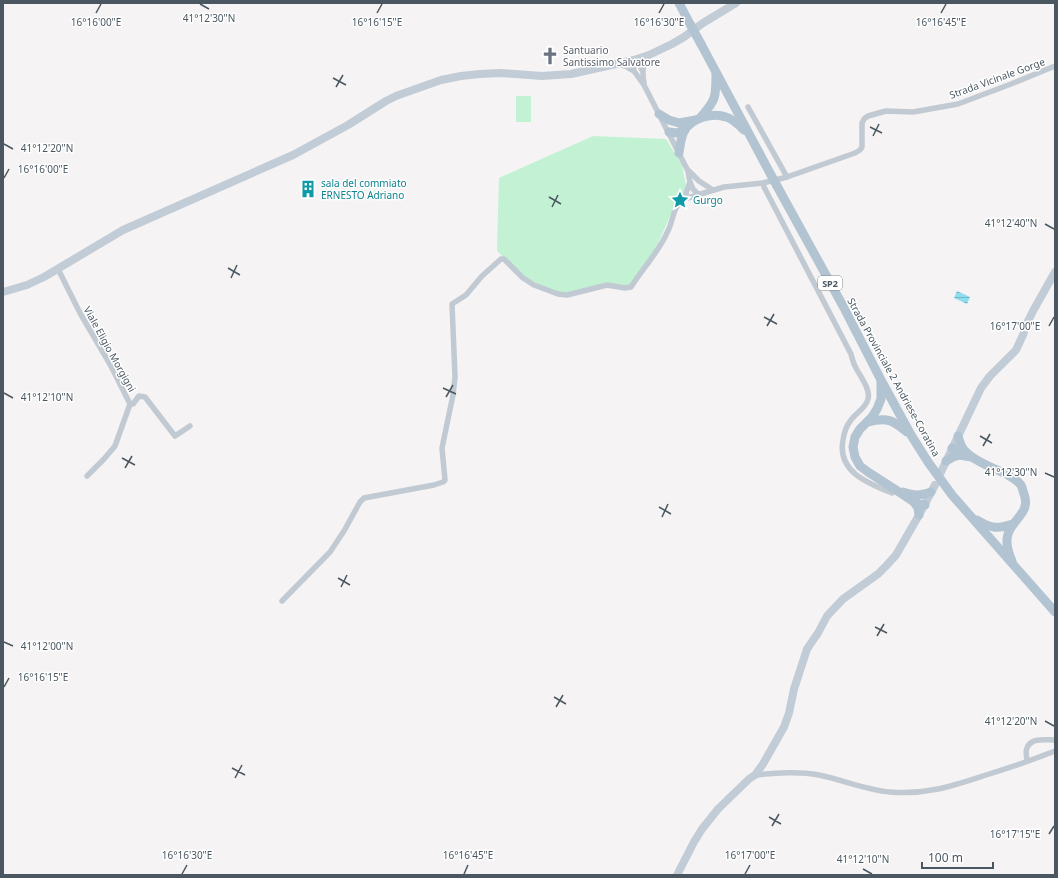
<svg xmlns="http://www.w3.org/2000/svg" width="1058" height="878" font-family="'Noto Sans',sans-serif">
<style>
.grass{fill:#c2f2d3}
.water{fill:url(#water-rules)}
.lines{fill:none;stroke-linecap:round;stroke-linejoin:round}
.street{stroke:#c1cad2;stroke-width:5.5}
.secondary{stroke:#c1ccd6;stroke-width:8}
.primary{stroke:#b2c3d1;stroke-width:9}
.primary-bridge{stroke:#b2c3d1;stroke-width:9}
.ticks{fill:none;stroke:#4a5761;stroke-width:1.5}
.labels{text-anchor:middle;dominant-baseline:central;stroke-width:3;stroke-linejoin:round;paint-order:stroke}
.shield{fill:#fff;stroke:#808990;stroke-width:1}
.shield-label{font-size:9px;font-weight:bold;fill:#4a5761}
.worship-label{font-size:10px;fill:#5b616d;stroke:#fff;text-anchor:start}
.street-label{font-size:10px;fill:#4a5761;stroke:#fff}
.culture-label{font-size:10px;fill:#0d838f;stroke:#fff;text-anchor:start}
.ticks-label{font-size:10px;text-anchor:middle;fill:#4a5761;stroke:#fff;stroke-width:3;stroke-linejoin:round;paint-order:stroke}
</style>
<defs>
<pattern id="water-rules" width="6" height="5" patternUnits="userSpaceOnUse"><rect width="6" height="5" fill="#8edeef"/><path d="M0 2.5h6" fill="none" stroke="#76b7c5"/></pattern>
</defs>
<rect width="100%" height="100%" fill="#f5f3f3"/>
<g class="grass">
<rect x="516" y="96" width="15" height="26"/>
<path d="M593 136 666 139 682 165 686 186 680 200 675 205 654 252 630 285 624 286 606 283 567 293H559L525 278 497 251 499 178Z"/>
</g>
<path class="water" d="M957 291 970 297 967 304 954 298Z"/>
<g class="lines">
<g class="street">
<path d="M619 64 627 67 634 71 644 85 688 171 690 182 684 199"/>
<path d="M634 71 633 65 634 60 639 64 642 70"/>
<path d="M644 83C642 70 642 66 649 55"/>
<path d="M748 107 787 177"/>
<path d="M689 171 699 181 713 190"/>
<path d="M690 182 693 189 698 194"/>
<path d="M763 183 764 187 851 354C852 358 853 362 855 366 859 375 871 389 868 399 866 408 856 413 851 420 846 426 844 433 843 440 837 472 868 483 892 493L896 490"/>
<path d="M58 269 80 313 111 366 130 404 115 446 104 459 87 476"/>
<path d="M130 404H133L139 396 145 397 175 436 190 426"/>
<path d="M282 601 330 552 344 531 360 502 364 498 434 485 443 482 445 480 442 448 453 395 455 377 452 304 466 295 482 276 501 259H504L523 278 534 285 558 294 567 295 607 285 625 288 631 287C644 267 661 249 670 226 674 215 674 206 684 199L724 187 763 183 787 177 855 153 860 150 862 147V123L864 119 868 116 886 111 913 112 958 104 1011 84 1055 66"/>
<path d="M1027 761C1027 757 1025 751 1027 748 1031 737 1047 740 1055 740"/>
<path d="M755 775C776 773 798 771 819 775 843 780 866 790 890 792 927 795 952 786 986 775 1009 768 1032 760 1055 751"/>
</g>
<g class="secondary">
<path d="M3 292 27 285 44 277 123 230 293 155 348 125 386 101 396 96 441 80 461 76 480 74 501 73 542 76 571 74 634 60 649 55 672 44 684 37 703 23 736 3"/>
<path d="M941 472 981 388 990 376 1016 350 1023 335 1027 323 1033 311 1055 272"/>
<path d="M677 875 694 842 702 829 718 809 749 779 755 775 763 764 784 727 789 713 794 689 807 649 818 633 827 616 843 599 878 574 886 566 896 555 919 515 935 485"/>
</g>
<g class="primary">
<path d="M679 3 690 24"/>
<path d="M701 44 771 175"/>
<path d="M659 114 669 120 679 123 696 120"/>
<path d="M701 117C716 100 716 97 716 74"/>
<path d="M669 132 676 133 685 130"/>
<path d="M679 153C680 145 681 138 684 131 692 118 712 112 726 117 733 119 739 125 744 130"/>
<path d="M777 186 843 306 881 380 911 435 928 462 952 495 1055 612"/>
<path d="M881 382V399L877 409 872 417 860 429 855 437 853 447 855 457 860 466 868 472 896 490 914 502 919 504 925 505"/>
<path d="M868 422C887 417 893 420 907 432"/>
<path d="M958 436C960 442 961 448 966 452 974 461 995 469 1006 474 1011 477 1017 480 1021 485 1022 487 1023 491 1024 494 1031 513 1013 518 1008 534 1005 543 1008 552 1012 561"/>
<path d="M952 448C958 456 964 456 972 457"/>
<path d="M946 461 953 457 960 455"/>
<path d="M903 492C915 496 919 496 931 492"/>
<path d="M914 502 918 508 919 515"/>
<path d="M977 520C992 529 998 529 1013 524"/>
</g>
<g class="primary-bridge">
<path d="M690 24 701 44"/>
<path d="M771 175 777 186"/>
</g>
</g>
<path class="ticks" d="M200 4 209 9M96 13 101 4M377 13 382 4M659 13 664 4M941 13 946 4M333 78 346 85M336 87 343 75M870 127 882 133M873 136 879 124M4 144 13 149M4 178 9 169M549 197 561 204M552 207 558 195M1045 224 1054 229M228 268 240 275M231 278 237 265M764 317 777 324M767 326 774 314M1049 326 1054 317M443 388 456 394M4 393 13 398M446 397 453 385M980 436 992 443M983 446 990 434M122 458 135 465M125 468 132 456M1045 473 1054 477M659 507 671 514M662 517 668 504M338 578 350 585M341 587 347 575M875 627 887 633M877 636 884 624M4 642 13 646M4 687 9 678M554 697 566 704M556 707 563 695M1045 721 1054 726M232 768 245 775M235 778 242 765M769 817 781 824M772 826 779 814M1049 834 1054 826M863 869 872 874M182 874 187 865M464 874 468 865M745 874 750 865"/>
<defs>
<g id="church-bare" transform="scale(1.38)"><path d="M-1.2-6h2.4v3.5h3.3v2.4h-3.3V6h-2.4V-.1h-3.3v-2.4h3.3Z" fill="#6b7280" stroke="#fff" stroke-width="2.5" paint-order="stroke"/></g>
<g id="building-bare" transform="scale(1.38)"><path d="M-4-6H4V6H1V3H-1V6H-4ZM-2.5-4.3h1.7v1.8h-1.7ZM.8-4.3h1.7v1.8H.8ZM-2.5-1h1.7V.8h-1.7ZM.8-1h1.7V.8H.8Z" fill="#0f9aa8" stroke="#fff" stroke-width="2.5" paint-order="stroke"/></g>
<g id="sight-bare" transform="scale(1.38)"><path d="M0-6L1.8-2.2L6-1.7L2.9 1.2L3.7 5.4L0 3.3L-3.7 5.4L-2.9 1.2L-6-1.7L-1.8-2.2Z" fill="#0f9aa8" stroke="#fff" stroke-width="2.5" paint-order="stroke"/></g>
</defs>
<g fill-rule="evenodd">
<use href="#church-bare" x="550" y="56"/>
<use href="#building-bare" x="308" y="189"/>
<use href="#sight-bare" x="680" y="200"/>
</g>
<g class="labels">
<rect class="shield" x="818" y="276" width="24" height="14" rx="3"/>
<g class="shield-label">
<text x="830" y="283">SP2</text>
</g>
<g class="worship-label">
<text x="563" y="50">Santuario<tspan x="563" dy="12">Santissimo Salvatore</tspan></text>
</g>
<g class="street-label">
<text transform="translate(997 78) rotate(-20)">Strada Vicinale Gorge</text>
<text transform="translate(110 349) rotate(61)">Viale Eligio Morgigni</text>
<text transform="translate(894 377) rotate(61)">Strada Provinciale 2 Andriese-Coratina</text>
</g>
<g class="culture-label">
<text x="321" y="183">sala del commiato<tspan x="321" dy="12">ERNESTO Adriano</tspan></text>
<text x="693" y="200">Gurgo</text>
</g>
</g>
<g class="ticks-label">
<text x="209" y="22">41°12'30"N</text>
<text x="96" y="26">16°16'00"E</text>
<text x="377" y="26">16°16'15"E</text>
<text x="659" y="26">16°16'30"E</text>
<text x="941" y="26">16°16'45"E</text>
<text x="47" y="152">41°12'20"N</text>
<text x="43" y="173">16°16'00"E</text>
<text x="1011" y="227">41°12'40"N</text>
<text x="1015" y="330">16°17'00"E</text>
<text x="47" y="401">41°12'10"N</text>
<text x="1011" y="476">41°12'30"N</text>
<text x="47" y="650">41°12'00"N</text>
<text x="43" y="681">16°16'15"E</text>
<text x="1011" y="725">41°12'20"N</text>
<text x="1015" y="838">16°17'15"E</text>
<text x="187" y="859">16°16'30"E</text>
<text x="468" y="859">16°16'45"E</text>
<text x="750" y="859">16°17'00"E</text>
<text x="863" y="863">41°12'10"N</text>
</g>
<rect width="1058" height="878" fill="none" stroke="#4a5761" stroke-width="8"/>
<path d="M922 862v6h71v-6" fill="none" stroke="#4a5761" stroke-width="2"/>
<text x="928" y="862" font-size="12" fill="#4a5761" stroke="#ffffff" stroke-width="3" paint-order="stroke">100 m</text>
</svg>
